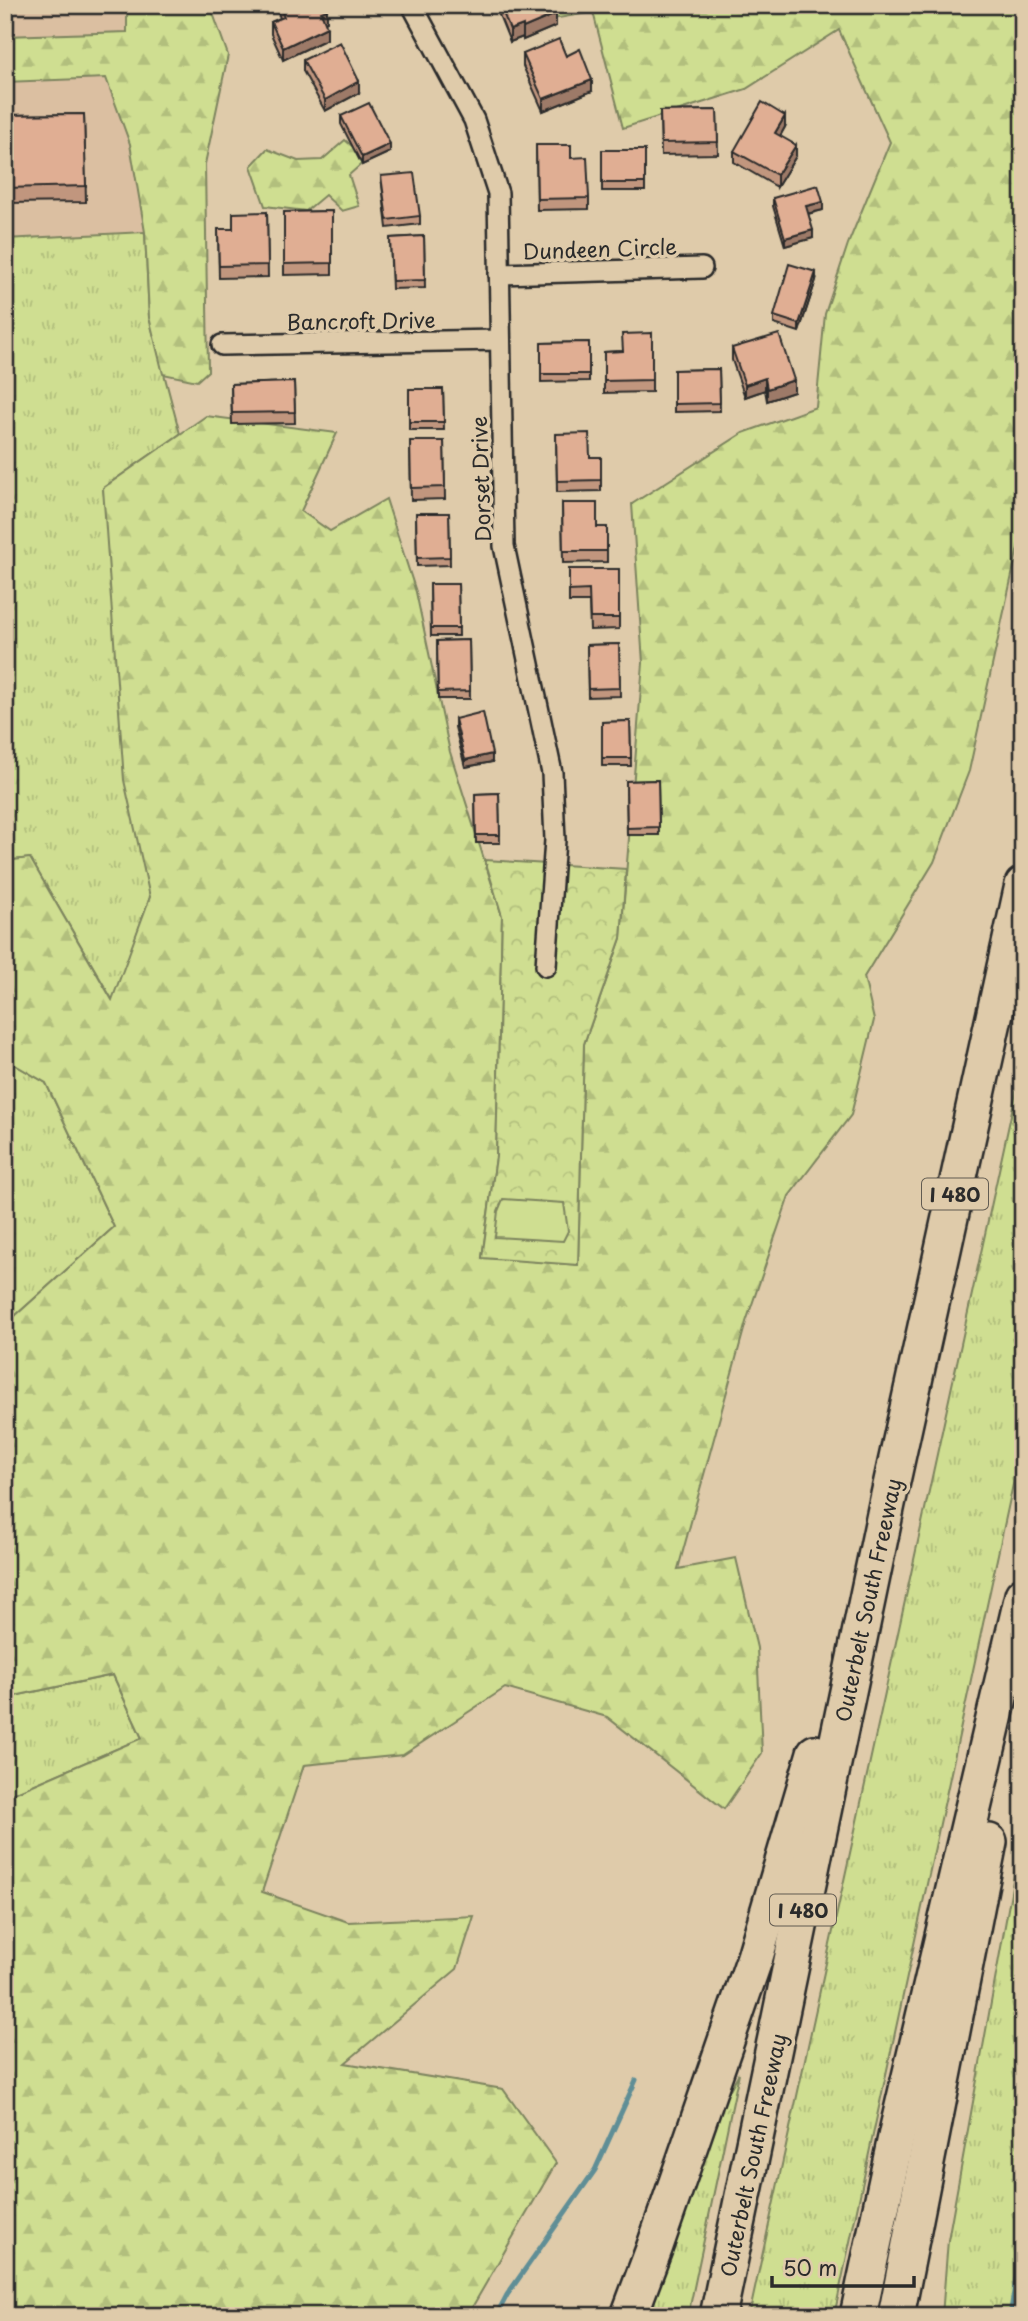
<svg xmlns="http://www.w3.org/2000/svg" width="1028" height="2321" font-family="'Playpen Sans',sans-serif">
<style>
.built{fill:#dbbfa1}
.grass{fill:url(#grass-tufts);stroke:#7d845e;stroke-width:2}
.forest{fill:url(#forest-firs);stroke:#7d845e;stroke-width:2}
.park{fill:url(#park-crowns);stroke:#7d845e;stroke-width:2}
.garden{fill:#cfde91;stroke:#7d845e;stroke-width:2}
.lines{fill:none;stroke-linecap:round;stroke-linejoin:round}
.stream{stroke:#5f8e96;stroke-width:5}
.street-casing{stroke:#2b2b2b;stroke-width:24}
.highway-casing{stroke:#2b2b2b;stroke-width:40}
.street{stroke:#dfcbaa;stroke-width:19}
.highway{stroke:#dfcbaa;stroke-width:35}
.wall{fill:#c1967e;stroke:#2b2b2b;stroke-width:2}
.shaded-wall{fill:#9d7a67;stroke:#2b2b2b;stroke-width:2}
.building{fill:#e0ae93;stroke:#2b2b2b;stroke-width:2}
.labels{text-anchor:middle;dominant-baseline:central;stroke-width:7;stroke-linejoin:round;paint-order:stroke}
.shield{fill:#dfcbaa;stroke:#615b51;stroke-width:2}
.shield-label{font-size:19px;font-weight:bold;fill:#2b2b2b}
.street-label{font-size:21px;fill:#2b2b2b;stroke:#dfcbaa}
</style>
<defs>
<pattern id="grass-tufts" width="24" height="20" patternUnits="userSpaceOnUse" patternTransform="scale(1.75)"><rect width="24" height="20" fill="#cfde91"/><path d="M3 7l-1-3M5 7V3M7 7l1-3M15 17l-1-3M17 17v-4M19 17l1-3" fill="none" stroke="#b2bf7d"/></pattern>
<pattern id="forest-firs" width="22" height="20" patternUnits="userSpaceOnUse" patternTransform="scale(1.75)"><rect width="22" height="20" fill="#cfde91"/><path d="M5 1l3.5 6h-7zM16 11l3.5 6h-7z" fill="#b2bf7d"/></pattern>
<pattern id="park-crowns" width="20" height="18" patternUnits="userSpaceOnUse" patternTransform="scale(1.75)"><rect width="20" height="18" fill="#cfde91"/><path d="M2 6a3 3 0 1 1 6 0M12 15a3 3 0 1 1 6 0" fill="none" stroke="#b2bf7d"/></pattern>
</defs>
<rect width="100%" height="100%" fill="#dfcbaa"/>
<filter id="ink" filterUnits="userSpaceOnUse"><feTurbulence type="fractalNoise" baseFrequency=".0143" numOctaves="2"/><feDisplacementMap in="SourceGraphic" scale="14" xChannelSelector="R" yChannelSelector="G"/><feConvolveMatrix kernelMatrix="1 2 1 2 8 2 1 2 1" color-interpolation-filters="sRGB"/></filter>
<g filter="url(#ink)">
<g class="built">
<path d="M5 5H127L128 32 5 36Z"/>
<path d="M106 77 130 144 145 232 5 239V82Z"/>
</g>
<g class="grass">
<path d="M145 232 149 317 180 434 103 488 150 897 113 1001 30 858 5 861V239Z"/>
<path d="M5 1059 46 1083 114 1227 5 1325Z"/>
<path d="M1023 1060V1438L834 2316H749Z"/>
<path d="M113 1675 142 1738 5 1797V1698Z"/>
<path d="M1023 1826V2316H942L948 2240Z"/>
<path d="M739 2073 688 2316H644L718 2111Z"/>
</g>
<g class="forest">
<path d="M127 5H210L228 55 205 164 208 371 197 381 163 374 149 317 145 232 130 144 106 78 5 82V36L127 32Z"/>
<path d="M547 5H1023V525L969 771 934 862 864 977 874 1020 851 1115 789 1196 746 1322 678 1569 736 1558 757 1648 762 1753 724 1809 607 1717 505 1688 403 1755 304 1765 262 1892 348 1922 474 1916 457 1969 345 2063 503 2089 556 2163 467 2316H5V1797L142 1738 113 1675 5 1698V1325L114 1227 46 1083 5 1059V861L30 858 112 1000 150 897 124 780 103 488 206 416 337 433 301 511 330 531 386 499 416 592 450 752 502 916 496 1157 482 1257 578 1265 584 1044 621 938 643 663 632 504 743 433 816 407 825 314 848 244 890 142 839 30 746 89 623 128 593 12 553 19Z"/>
<path d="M345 140 367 159 349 175 359 206 342 211 325 195 306 211 265 206 251 166 267 149 298 161 322 160Z"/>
</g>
<path class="park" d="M485 860 626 869 621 938 584 1044 578 1265 482 1258 496 1157 502 916Z"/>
<path class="garden" d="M503 1199 564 1203 568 1231 563 1241 495 1237 498 1211Z"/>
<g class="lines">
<g class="stream">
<path d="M496 2316 507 2295 595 2170 636 2080"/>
<path d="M1010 2316 1023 2238"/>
</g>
<g class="street-casing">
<g id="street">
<path d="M412 5 474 120 498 193 504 546 552 773 555 840 546 966"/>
<path d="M499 274 702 268"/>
<path d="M222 345 500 340"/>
</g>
</g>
<g class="highway-casing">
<g id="highway">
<path d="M629 2316 654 2249 755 1957 815 1753"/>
<path d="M718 2316 887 1504 1023 885"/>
<path d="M858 2316 898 2128 1023 1595"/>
<path d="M896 2316 989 1842"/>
</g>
</g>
<use href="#street" class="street"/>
<use href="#highway" class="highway"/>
</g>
<g class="wall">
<path d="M275 5H325L327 21 325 22 327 39 283 60 271 34V22L280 18Z"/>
<path d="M495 5H553L556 26 523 40V37L510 42Z"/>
<path d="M523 54 566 56 592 91 543 111 523 66Z"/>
<path d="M303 60 359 93 325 111 303 71Z"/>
<path d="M717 110 718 154 661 155 660 111Z"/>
<path d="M84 114 86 202 5 203V115Z"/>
<path d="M341 116 390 152 362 165 341 124Z"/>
<path d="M785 127 780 136 796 156 777 187 734 162V151Z"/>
<path d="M536 145 571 158 589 198V209L537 210Z"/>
<rect x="602" y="150" width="43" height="41"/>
<path d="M381 176 420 216V224L387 228Z"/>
<path d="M773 198 823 210 808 214 813 238 785 246 773 206Z"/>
<path d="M332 211V274L284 275V212Z"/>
<path d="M267 212 268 277 219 278 218 229H233Z"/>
<path d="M424 236 425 288 392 289 390 238Z"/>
<path d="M816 280 799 332 774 324V316Z"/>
<path d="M652 333V392L604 393V352L623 351Z"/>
<path d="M589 342V381L541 382V343Z"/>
<path d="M732 348 794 392 767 401 765 390 745 397 732 360Z"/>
<path d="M719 369 720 411 674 412V370Z"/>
<path d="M294 382 295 423 232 424 231 384Z"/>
<path d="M409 389H443L444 430H409Z"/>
<path d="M556 434 590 457H601V491L557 492Z"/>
<path d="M410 441H444L445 499 411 500Z"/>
<path d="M562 503 597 527H607V562L563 563Z"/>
<path d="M416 513H449L450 565 417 566Z"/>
<path d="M569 569H619V629L590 630 589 602H569Z"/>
<path d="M430 584H458L459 636H431Z"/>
<path d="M469 640 470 699H438L437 641Z"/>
<path d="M619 644 620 696 588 697 587 645Z"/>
<path d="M455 719 492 762 465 767 455 727Z"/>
<path d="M630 721 631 766H602V722Z"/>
<path d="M658 780 659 835H627L626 781Z"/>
<path d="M499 793 500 843H476L475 794Z"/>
</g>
<g class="shaded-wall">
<path d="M327 10V21L321 24V12Z"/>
<path d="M556 14V26L523 40V28Z"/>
<path d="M523 25V37L510 42V30Z"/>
<path d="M327 27V39L283 60V48Z"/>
<path d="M592 80V91L543 111V99Z"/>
<path d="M359 81V93L325 111V100Z"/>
<path d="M785 116V127L775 145V133Z"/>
<path d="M390 144V152L362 165V157Z"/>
<path d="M796 145V156L777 187V175Z"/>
<path d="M823 202V210L806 214V206Z"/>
<path d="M813 230V238L785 246V238Z"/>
<path d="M816 272V280L799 332V324Z"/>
<path d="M765 378V390L745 397V385Z"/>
<path d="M794 380V392L767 401V389Z"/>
<path d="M492 754V762L465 767V760Z"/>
</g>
<g class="building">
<path d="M279 5H325L327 10 321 12 327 27 283 48 271 22 284 17Z"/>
<path d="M500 5H553L556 14 523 28V25L510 30Z"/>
<path d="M559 39 566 56 580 49 592 80 543 99 523 54Z"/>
<path d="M340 42 359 81 325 100 303 60Z"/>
<path d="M762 102 785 116 775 133 796 145 777 175 734 151Z"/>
<path d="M369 103 390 144 362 157 341 116Z"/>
<path d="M717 110 718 142 661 143 660 111Z"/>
<path d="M84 114 86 186 5 188V115Z"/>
<path d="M536 145H571V158L587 157 589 198 537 199Z"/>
<rect x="602" y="150" width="43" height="33"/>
<path d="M414 173 420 216 387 220 381 176Z"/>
<path d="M818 185 823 202 806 206 813 230 785 238 773 198Z"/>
<path d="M332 211V263L284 264V212Z"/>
<path d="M267 212 268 265 219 266 218 229H233V213Z"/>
<path d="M424 236 425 280 392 281 390 238Z"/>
<path d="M789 264 816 272 799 324 774 316Z"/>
<path d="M652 333V380L604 381V352L623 351 622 334Z"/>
<path d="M779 334 794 380 767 389 765 378 745 385 732 348Z"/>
<path d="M589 342V374H541V343Z"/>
<path d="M719 369 720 403 674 404V370Z"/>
<path d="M294 382 295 412 232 413 231 384Z"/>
<path d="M409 389H443L444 422H409Z"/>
<path d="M589 433 590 457H601V480L557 481 556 434Z"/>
<path d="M410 441H444L445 487 411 488Z"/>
<path d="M562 503H597V527H607V551H563Z"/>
<path d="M416 513H449L450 557 417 558Z"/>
<path d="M569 569H619V618H590L589 590 569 591Z"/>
<path d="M430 584H458L459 628H431Z"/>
<path d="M469 640 470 691 438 692 437 641Z"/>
<path d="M619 644 620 688 588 689 587 645Z"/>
<path d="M483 712 492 754 465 760 455 719Z"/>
<path d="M630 721 631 758H602V722Z"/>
<path d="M658 780 659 827 627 828 626 781Z"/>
<path d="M499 793 500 835H476L475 794Z"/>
</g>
</g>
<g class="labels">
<g class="shield">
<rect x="922" y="1178.5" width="66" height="31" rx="5"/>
<rect x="770" y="1894.5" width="66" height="31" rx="5"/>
</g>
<g class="shield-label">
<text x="955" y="1194">I 480</text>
<text x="803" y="1910">I 480</text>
</g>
<g class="street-label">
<text transform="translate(600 248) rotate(-2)">Dundeen Circle</text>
<text transform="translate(361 320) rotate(-1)">Bancroft Drive</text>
<text transform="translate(480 479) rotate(-92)">Dorset Drive</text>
<text transform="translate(867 1600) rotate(-78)">Outerbelt South Freeway</text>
<text transform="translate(752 2155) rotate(-78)">Outerbelt South Freeway</text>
</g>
</g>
<rect width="1028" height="2321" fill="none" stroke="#dfcbaa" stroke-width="28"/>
<rect x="14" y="14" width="1000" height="2293" fill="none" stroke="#2b2b2b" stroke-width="2.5" filter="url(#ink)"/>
<path d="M772 2276v10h142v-10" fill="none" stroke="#2b2b2b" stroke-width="3.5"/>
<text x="783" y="2276" font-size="21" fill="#2b2b2b" stroke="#dfcbaa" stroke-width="5" paint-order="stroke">50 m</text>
</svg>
